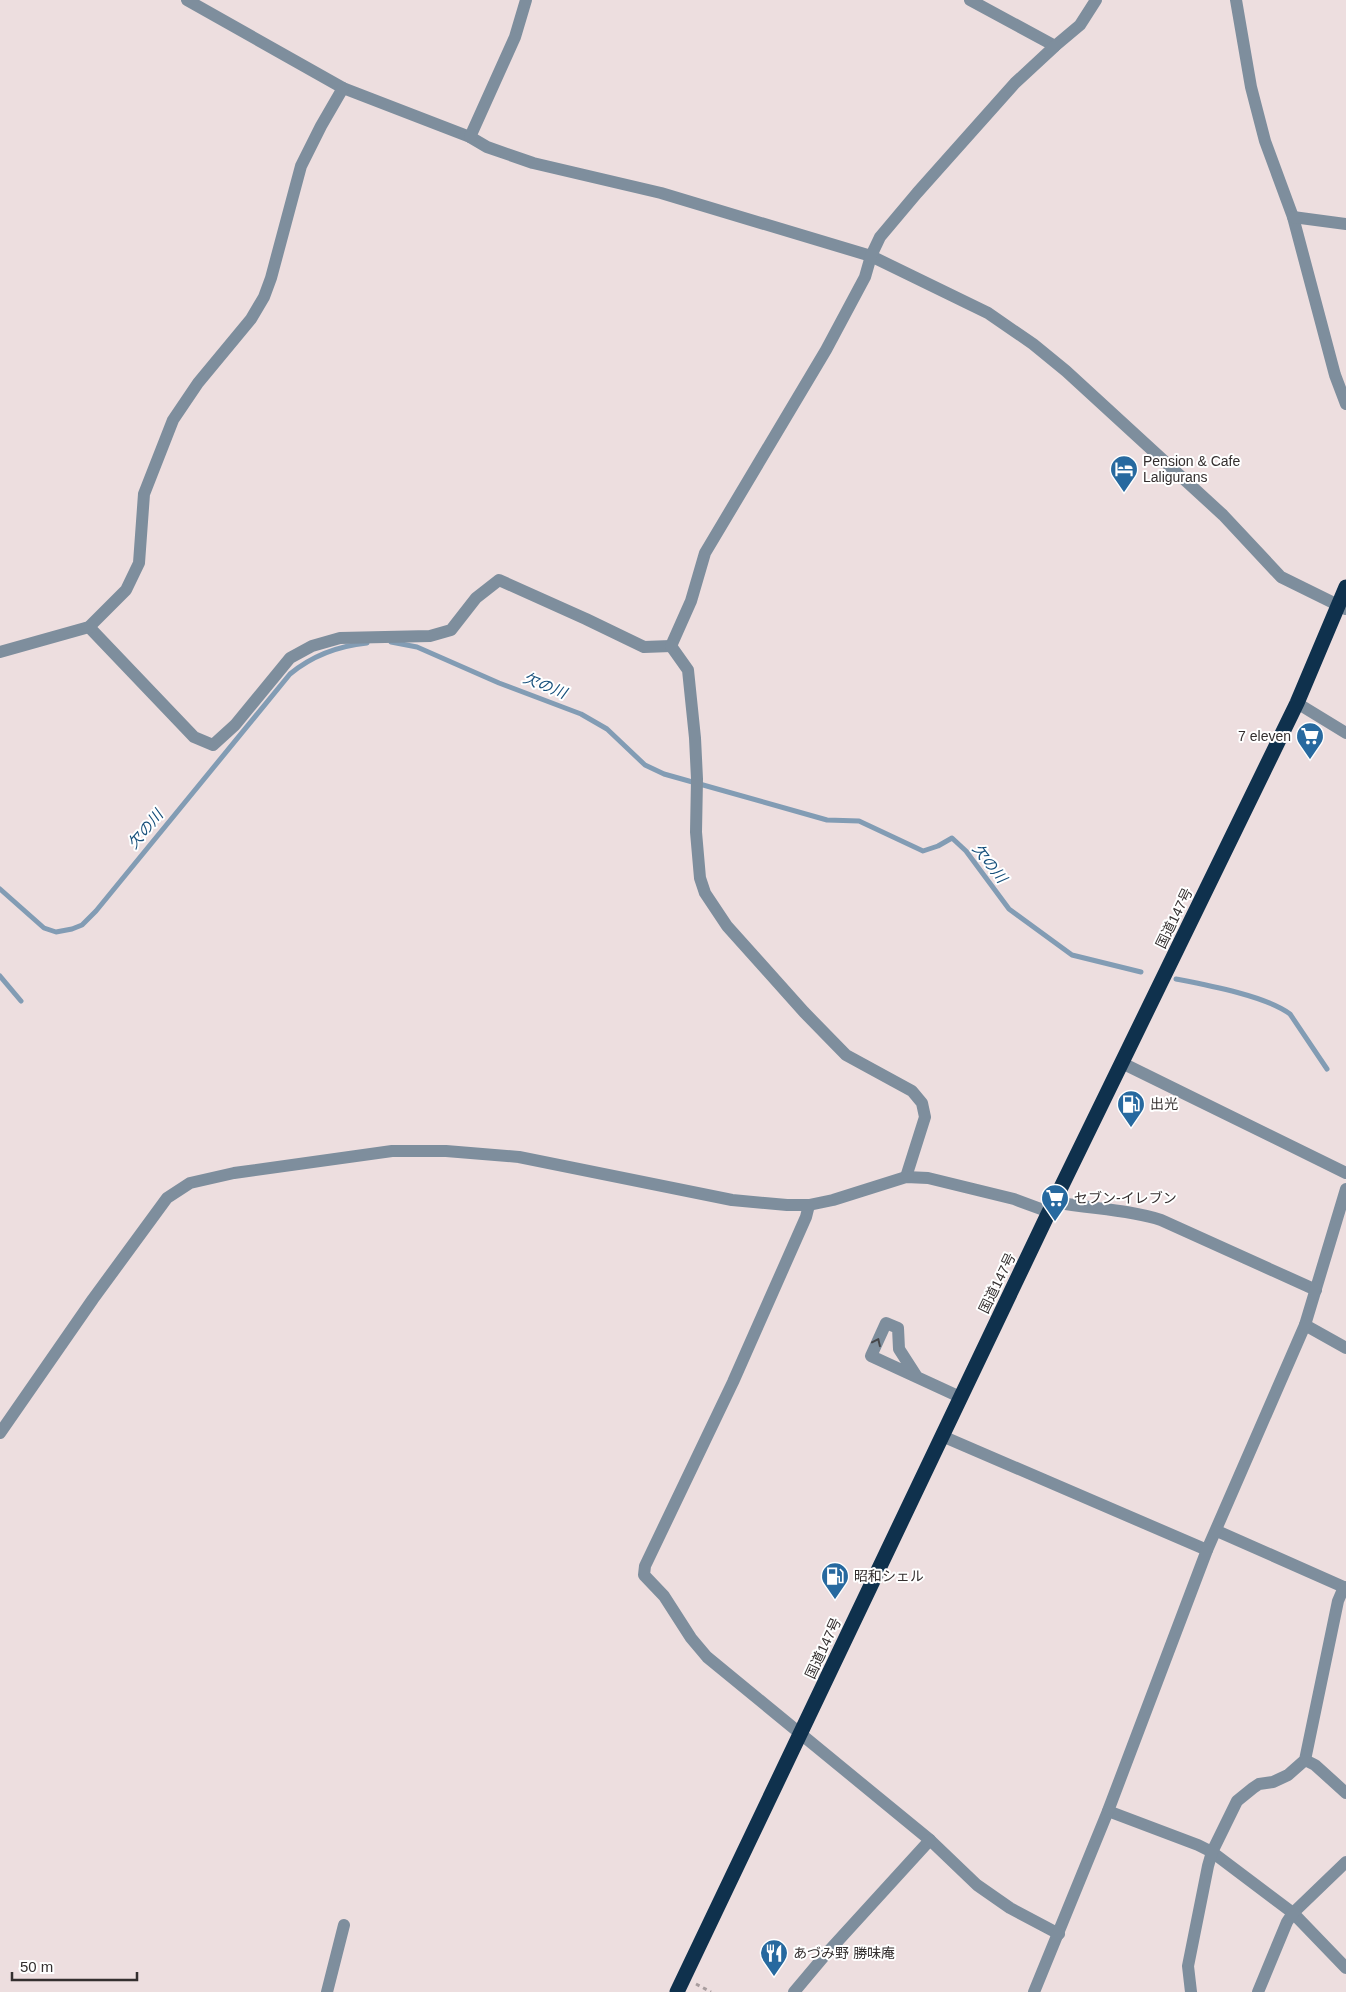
<svg xmlns="http://www.w3.org/2000/svg" width="1346" height="1992" font-family="Arial,'Noto Sans JP',sans-serif">
<style>
.lines{fill:none;stroke-linecap:round;stroke-linejoin:round}
.stream{stroke:#829cb4;stroke-width:5}
.path{stroke:#a89d9e;stroke-width:3;stroke-dasharray:4 4;stroke-linecap:butt}
.minor{stroke:#7e8e9d;stroke-width:12}
.highway{stroke:#0f314d;stroke-width:15}
.oneway{stroke:#46474a}
.labels{text-anchor:middle;dominant-baseline:central;stroke-width:4;stroke-linejoin:round;paint-order:stroke}
.poi-label{font-size:14px;fill:#342f2f;stroke:#fff;text-anchor:start}
.street-label{font-size:14px;fill:#342f2f;stroke:#fff}
.water-label{font-size:15px;font-style:italic;fill:#164f7b;stroke:#fff}
</style>
<rect width="100%" height="100%" fill="#eddedf"/>
<g class="lines">
<g class="stream">
<path d="M391 642 417 647 499 683 581 714 607 729 645 765 664 774 827 820 859 821 923 851 938 846 952 838 966 851 1009 909 1072 955 1141 972"/>
<path d="M0 889 44 928 56 932 72 929 82 925 96 911 290 674C313 655 338 646 367 643"/>
<path d="M0 976 21 1001"/>
<path d="M1176 979C1207 985 1266 996 1290 1014L1327 1069"/>
</g>
<path class="path" d="M696 1984 711 1992"/>
<g class="minor">
<path d="M187 0 343 88 470 137 487 147 533 163 661 193 871 256 988 313 1033 344 1066 371 1223 515 1281 577 1346 609"/>
<path d="M970 0 1055 46"/>
<path d="M1236 0 1251 87 1265 141 1293 217 1335 375 1346 404"/>
<path d="M470 137 515 37 526 0"/>
<path d="M1293 217 1346 224"/>
<path d="M89 627 194 737 213 745 235 725 290 658 312 646 340 638 430 636 451 630 476 598 499 580 586 619 644 647 671 646"/>
<path d="M671 646 691 601 705 553 826 350 865 277 871 256 880 237 917 193 1015 83 1055 46 1080 25 1096 0"/>
<path d="M671 646 688 670 695 738 697 779 696 832 700 878 705 893 727 926 804 1012 846 1055 912 1091 922 1103 925 1117 906 1177"/>
<path d="M0 652 89 627 126 590 139 563 144 494 173 420 198 383 251 319 264 297 271 278 301 166 321 126 343 88"/>
<path d="M1297 703 1346 733"/>
<path d="M1122 1063 1346 1173"/>
<path d="M1055 1202C1090 1209 1127 1209 1161 1220L1316 1290"/>
<path d="M809 1205 806 1217 733 1382 645 1566 644 1575 664 1596 691 1638 707 1657 930 1840 977 1885 1010 1908 1059 1934"/>
<path d="M1305 1325 1346 1348"/>
<path d="M917 1377 899 1349 898 1328 886 1323 871 1356 960 1397"/>
<path d="M0 1433 93 1299 167 1198 190 1183 234 1173 392 1151H446L519 1157 732 1200 787 1205H809L833 1200 906 1177 928 1178 1014 1199 1049 1212"/>
<path d="M942 1436 1207 1550"/>
<path d="M1217 1531 1346 1588"/>
<path d="M1305 1760 1315 1765 1346 1793"/>
<path d="M1108 1811 1198 1845 1212 1852 1293 1913 1346 1968"/>
<path d="M327 1992 344 1925"/>
<path d="M794 1992 826 1954 930 1840"/>
<path d="M1034 1992 1108 1811 1207 1550 1305 1325 1346 1189"/>
<path d="M1191 1992 1188 1966 1208 1866 1212 1852 1237 1801 1253 1788 1259 1784 1273 1782 1288 1775 1305 1760 1338 1601 1344 1587"/>
<path d="M1258 1992 1287 1922 1293 1913 1346 1862"/>
</g>
<path class="highway" d="M677 1992 1049 1212 1297 703 1346 587"/>
</g>
<defs><path id="oneway-chevron" d="M-2-3.5L2.5 0L-2 3.5" fill="none" stroke-width="1.6" stroke-linecap="round" stroke-linejoin="round" transform="scale(1.25)"/></defs>
<use class="oneway" href="#oneway-chevron" transform="translate(877 1342) rotate(-65)"/>
<defs>
<g id="hotel-pin" transform="scale(1.4375)"><path d="M0 17L-7.5 6A9.5 9.5 0 1 1 7.5 6Z" fill="#27699f" stroke="#fff"/><path d="M-6-4.5h1.5V1H6V5H4.5V3h-9V5H-6ZM-4 0a1.8 1.8 0 1 1 3.6 0ZM.5 0V-2.5h3Q6-2.5 6 0Z" fill="#fff"/></g>
<g id="supermarket-pin" transform="scale(1.4375)"><path d="M0 17L-7.5 6A9.5 9.5 0 1 1 7.5 6Z" fill="#27699f" stroke="#fff"/><path d="M-6-5.5h2.5l.6 2H6L4.5 2H-2.5L-4.4-4H-6ZM-1.5 3.2a1.3 1.3 0 1 0 .1 0ZM3 3.2a1.3 1.3 0 1 0 .1 0Z" fill="#fff"/></g>
<g id="fuel-pin" transform="scale(1.4375)"><path d="M0 17L-7.5 6A9.5 9.5 0 1 1 7.5 6Z" fill="#27699f" stroke="#fff"/><path d="M-5.5-6h7V0h2V4h1.3V-2.5L3-4.5l.8-.8L6-3V5H2.5V1h-1V6h-7ZM-4.2-4.7v3.2H.2V-4.7Z" fill="#fff"/></g>
<g id="restaurant-pin" transform="scale(1.4375)"><path d="M0 17L-7.5 6A9.5 9.5 0 1 1 7.5 6Z" fill="#27699f" stroke="#fff"/><path d="M-5-6h1v4h1v-4h1v4h1v-4h1v5L-1.5 .5V6h-2V.5L-5-1ZM5-6V6H3V1.5H1.5Q1.5-4 5-6Z" fill="#fff"/></g>
</defs>
<g fill-rule="evenodd">
<use href="#hotel-pin" x="1124" y="469"/>
<use href="#supermarket-pin" x="1310" y="736"/>
<use href="#fuel-pin" x="1131" y="1104"/>
<use href="#supermarket-pin" x="1055" y="1198"/>
<use href="#fuel-pin" x="835" y="1576"/>
<use href="#restaurant-pin" x="774" y="1953"/>
</g>
<g class="labels">
<g class="poi-label">
<text x="1143" y="461">Pension &amp; Cafe<tspan x="1143" dy="16">Laligurans</tspan></text>
<text x="1291" y="736" text-anchor="end">7 eleven</text>
<text x="1150" y="1104">出光</text>
<text x="1074" y="1198">セブン-イレブン</text>
<text x="854" y="1576">昭和シェル</text>
<text x="793" y="1953">あづみ野 勝味庵</text>
</g>
<g class="street-label">
<text transform="translate(1174 918) rotate(-64)">国道147号</text>
<text transform="translate(997 1283) rotate(-64)">国道147号</text>
<text transform="translate(823 1648) rotate(-65)">国道147号</text>
</g>
<g class="water-label">
<text transform="translate(545 685) rotate(22)">欠の川</text>
<text transform="translate(145 829) rotate(-50)">欠の川</text>
<text transform="translate(990 863) rotate(52)">欠の川</text>
</g>
</g>
<path d="M12 1972v8h125v-8" fill="none" stroke="#342f2f" stroke-width="2.5"/>
<text x="20" y="1972" font-size="15" fill="#342f2f" stroke="#ffffff" stroke-width="4" paint-order="stroke">50 m</text>
</svg>
